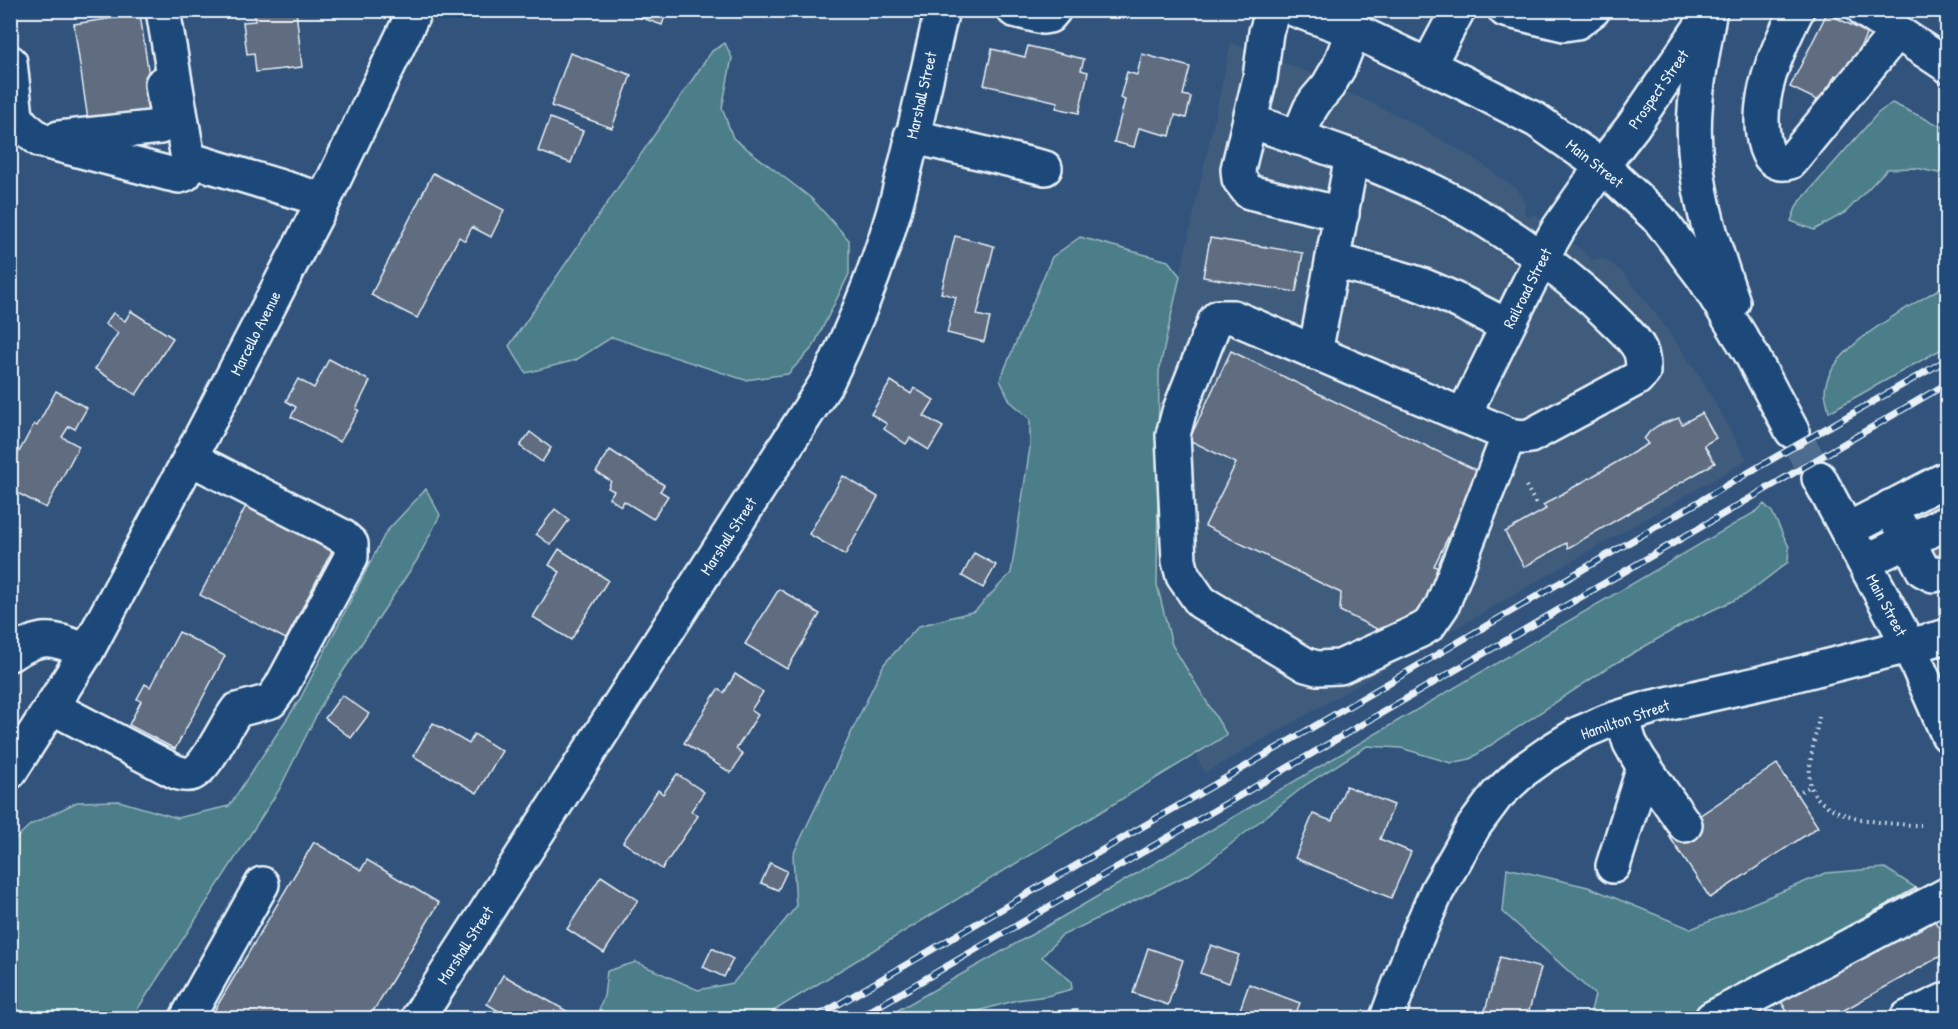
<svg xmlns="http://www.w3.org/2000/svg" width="1958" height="1029" font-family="'Patrick Hand',sans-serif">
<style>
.built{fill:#405b7d}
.green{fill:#4c7e89;stroke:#9ab8c0;stroke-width:1.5}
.building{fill:#606c80;stroke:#e8f1f8;stroke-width:1.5}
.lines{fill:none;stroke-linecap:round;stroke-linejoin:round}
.major-tunnel{stroke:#4d6c8f;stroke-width:33;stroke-dasharray:33 16;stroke-linecap:butt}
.minor-casing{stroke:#e8f1f8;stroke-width:38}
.major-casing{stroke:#e8f1f8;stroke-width:38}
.path{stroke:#e8f1f8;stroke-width:4;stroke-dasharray:1.5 4.5;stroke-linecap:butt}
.minor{stroke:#1f4a7a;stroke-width:33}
.major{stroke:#1f4a7a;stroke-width:33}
.rail-casing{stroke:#e8f1f8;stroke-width:7}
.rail{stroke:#1f4a7a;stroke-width:4.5;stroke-dasharray:14;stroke-linecap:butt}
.labels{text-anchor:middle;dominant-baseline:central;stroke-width:6;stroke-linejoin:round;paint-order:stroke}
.street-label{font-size:16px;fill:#e8f1f8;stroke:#1f4a7a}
</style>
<rect width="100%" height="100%" fill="#32547c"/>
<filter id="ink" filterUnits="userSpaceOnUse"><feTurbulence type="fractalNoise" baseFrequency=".0167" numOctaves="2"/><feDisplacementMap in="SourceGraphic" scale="12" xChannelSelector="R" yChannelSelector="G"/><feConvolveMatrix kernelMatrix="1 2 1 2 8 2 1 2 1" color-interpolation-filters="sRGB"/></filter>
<g filter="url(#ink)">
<path class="built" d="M1231 43 1311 73 1343 90 1401 117 1447 143 1479 162 1515 188 1523 197 1525 203 1524 213 1530 218 1533 213 1585 253 1591 260 1605 259 1624 274 1658 317 1698 373 1747 460 1205 773 1195 754 1227 734 1172 645 1157 585 1159 371Z"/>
<g class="green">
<path d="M725 43 732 58 722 108 733 138 811 198 849 240V274L813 347 788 374 745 380 612 337 576 360 526 373 509 346 712 51Z"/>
<path d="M1892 103 1947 129V175L1916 168 1887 169 1846 212 1814 230 1791 221 1797 205 1878 113Z"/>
<path d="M1080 237 1168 261 1180 276 1159 371 1157 585 1172 645 1227 735 762 1018H596L604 996 607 971 636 962 698 990 733 983 796 907 793 855 884 664 919 626 975 611 1011 573 1030 447V419L1010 401 1000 380 1052 257Z"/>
<path d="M1947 284V346L1829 412C1828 406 1826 399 1825 393 1824 348 1914 305 1947 284Z"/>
<path d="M426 489 440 515 417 560 324 700 279 790 132 1018H11V843L30 825 77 802 119 801 177 818 229 806 300 699 386 532Z"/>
<path d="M1764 504 1772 512 1789 547 1788 562 1745 595 1687 622 1609 667 1470 759 1451 763 1401 748 1367 746 1307 784 1212 859 1190 874 1061 936 1042 957 1071 981 1072 989 1047 996 1017 1000 953 1018H884L1045 927 1757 511Z"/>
<path d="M1507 868 1588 887 1691 929 1826 873 1885 868 1916 888 1683 1018H1589L1595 995 1503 912Z"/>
</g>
<g class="building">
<path d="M254 10H296L302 67 256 72 254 53 247 54 243 22 255 21Z"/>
<path d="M620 10H667L662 25Z"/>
<path d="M1827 13 1867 33 1844 80 1835 75 1821 102 1790 87Z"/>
<path d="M140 14 155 118 89 127 74 24Z"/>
<path d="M1028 46 1084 59 1081 70 1088 72 1079 113 1056 108 1058 102 984 85 992 49 1025 57Z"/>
<path d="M570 53 631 75 612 128 551 106Z"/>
<path d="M1142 54 1190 67 1183 95 1191 97 1186 118 1175 115 1170 136 1139 128 1134 147 1114 142 1125 100 1120 98 1127 72 1137 75Z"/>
<path d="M550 118 583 131 571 163 538 151Z"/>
<path d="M433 173 504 210 491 237 472 227 465 241 459 237 417 318 371 295Z"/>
<path d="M955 236 994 246 977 315 990 318 984 342 947 333 956 297 941 293Z"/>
<path d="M1210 238 1303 253 1296 292 1203 277Z"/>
<path d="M131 311 173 338 136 395 95 369 118 333 105 324 113 313 125 321Z"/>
<path d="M1231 351 1480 472 1434 566 1442 570 1417 622 1385 633 1340 611 1341 593 1205 526 1236 463 1189 440Z"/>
<path d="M329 359 370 381 356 409 359 410 340 442 291 417 296 407 286 401 298 379 314 388Z"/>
<path d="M891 381 911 394 914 388 934 400 924 416 943 427 929 450 910 438 906 444 884 429 887 424 871 414Z"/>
<path d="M56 391 87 408 75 429 69 426 62 437 79 446 46 508 10 489V469L34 424 37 426Z"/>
<path d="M1702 413 1716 438 1704 445 1715 463 1568 548 1566 543 1524 567 1505 532 1546 509 1543 505 1648 444 1644 439 1650 431 1659 425 1679 418 1682 424Z"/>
<path d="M530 432 551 448 542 462 520 446Z"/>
<path d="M610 450 664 485 660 491 668 496 653 519 624 501 621 506 609 498 614 491 608 488 611 481 596 472Z"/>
<path d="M1944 460 1948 467V561L1936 567 1895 485Z"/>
<path d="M843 476 878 497 845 555 809 534Z"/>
<path d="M246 506 332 551 286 639 200 595Z"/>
<path d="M555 509 569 520 551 545 536 534Z"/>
<path d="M559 549 608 580 571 640 533 617 560 572 549 565Z"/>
<path d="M974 553 996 565 983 588 962 576Z"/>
<path d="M779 589 820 614 787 669 745 644Z"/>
<path d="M179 632 225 656 175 749 129 725 141 701 137 699 145 684 150 687Z"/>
<path d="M735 674 763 692 751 710 758 715 736 749 743 754 731 773 684 743 718 689 724 693Z"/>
<path d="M342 695 369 714 351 738 325 718Z"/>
<path d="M433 723 469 744 474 734 502 751 477 793 413 756Z"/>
<path d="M1777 764 1818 827 1710 898 1669 836Z"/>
<path d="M677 774 704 792 691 811 698 816 662 869 623 842 658 790 663 794Z"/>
<path d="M1346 786 1394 805 1380 839 1411 852 1391 898 1295 858 1313 814 1332 821Z"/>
<path d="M314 842 361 870 367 860 439 903 369 1018H210Z"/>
<path d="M770 863 787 871 778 890 761 883Z"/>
<path d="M601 876 638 900 604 953 567 929Z"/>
<path d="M1916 888 1948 944V952L1830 1018H1791L1779 998 1736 989Z"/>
<path d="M1211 945 1239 955 1229 983 1200 973Z"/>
<path d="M712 948 733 959 724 977 703 967Z"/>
<path d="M1148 948 1183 960 1168 1005 1133 993Z"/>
<path d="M1500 957 1541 968 1527 1018H1483Z"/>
<path d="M503 975 579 1018H506L507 1016 487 1004Z"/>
<path d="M1249 984 1300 1003 1294 1018H1237Z"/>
<path d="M1078 1010V1018H1059L1058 1011Z"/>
</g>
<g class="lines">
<path class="major-tunnel" d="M1792 431 1819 478"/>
<g class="minor-casing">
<g id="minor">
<path d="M1014 10 1043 17 1049 16 1054 10"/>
<path d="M1273 10 1266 32 1260 78 1238 169 1239 179 1249 192 1342 214"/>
<path d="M1505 10 1564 24 1577 22 1593 10"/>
<path d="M1797 10C1777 50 1752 103 1766 148 1770 160 1778 166 1790 162L1897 32"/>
<path d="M1864 10 1948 66"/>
<path d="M10 62 16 116 22 125 40 140 170 174 179 176 185 174 189 165 163 10"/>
<path d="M1428 66 1458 10"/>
<path d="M1250 121C1302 139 1356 156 1407 179 1478 210 1558 264 1613 319 1622 328 1634 338 1640 350 1643 357 1643 364 1643 372L1636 379 1530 436 1521 437 1509 435 1233 317H1218L1215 321 1179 412 1173 435 1179 561 1183 576 1201 602 1306 665 1317 668 1340 667 1421 630 1429 625 1442 606 1509 435"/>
<path d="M911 136 1045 168"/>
<path d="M59 138 160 127 167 116 162 84"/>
<path d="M1298 138 1310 109 1316 100 1328 86 1339 67 1353 31"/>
<path d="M188 159 324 200"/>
<path d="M1333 261C1362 268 1390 274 1419 284 1449 295 1478 311 1507 326"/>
<path d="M1315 353 1352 156"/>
<path d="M1463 416 1541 259 1559 228 1602 166"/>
<path d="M1890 507 1923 570 1933 575 1948 572"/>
<path d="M1847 530 1948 478"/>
<path d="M1864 562 1948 522"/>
<path d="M10 654C44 633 52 638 87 651"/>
<path d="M52 707 170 769C177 773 186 776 193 773 208 766 226 724 237 710L271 701 281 687 351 557V544L342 536 190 458"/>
<path d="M1622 717 1630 743 1639 759 1685 825"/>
<path d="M10 772 87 651 190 458 324 200 415 10"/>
<path d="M1613 866 1644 767"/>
<path d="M187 1018 262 884"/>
<path d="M418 1018 827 382C854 327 877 270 894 211 912 145 926 77 942 10"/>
<path d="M1712 1018 1948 894"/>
<path d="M1907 1018 1948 999"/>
</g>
</g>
<g class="major-casing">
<g id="major">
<path d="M1296 10 1359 33 1462 82 1536 120 1602 166 1660 220 1704 278 1750 352 1792 431"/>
<path d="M1709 15C1704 46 1697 78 1695 110 1690 176 1711 240 1733 302"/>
<path d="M1602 166 1633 126 1704 22"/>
<path d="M1819 478 1909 646 1948 735"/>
<path d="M1387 1018 1416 939 1437 891 1474 826 1497 795 1524 770 1551 751 1580 733 1608 721 1653 707 1761 683 1948 636"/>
</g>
</g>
<g class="path">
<path d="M1526 486 1536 504"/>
<path d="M1819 717C1816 736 1806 768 1811 787 1821 820 1893 825 1921 825"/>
<path d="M1796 794 1811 786"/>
</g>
<use href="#minor" class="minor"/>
<use href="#major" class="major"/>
<g class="rail-casing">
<g id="rail">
<path d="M815 1018 1753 470 1948 359"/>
<path d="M858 1018 1948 383"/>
</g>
</g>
<use href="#rail" class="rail"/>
</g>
</g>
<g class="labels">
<g class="street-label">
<text transform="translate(1658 89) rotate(-55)">Prospect Street</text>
<text transform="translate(921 95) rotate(-77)">Marshall Street</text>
<text transform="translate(1595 163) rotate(38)">Main Street</text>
<text transform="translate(1527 288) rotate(-63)">Railroad Street</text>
<text transform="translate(255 333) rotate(-63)">Marcello Avenue</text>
<text transform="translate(728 536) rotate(-57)">Marshall Street</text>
<text transform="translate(1887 605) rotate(62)">Main Street</text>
<text transform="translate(1625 719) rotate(-19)">Hamilton Street</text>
<text transform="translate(465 945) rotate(-57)">Marshall Street</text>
</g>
</g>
<rect width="1958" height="1029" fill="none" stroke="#1f4a7a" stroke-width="36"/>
<rect x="18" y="18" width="1922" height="993" fill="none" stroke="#e8f1f8" stroke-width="2" filter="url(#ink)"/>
</svg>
